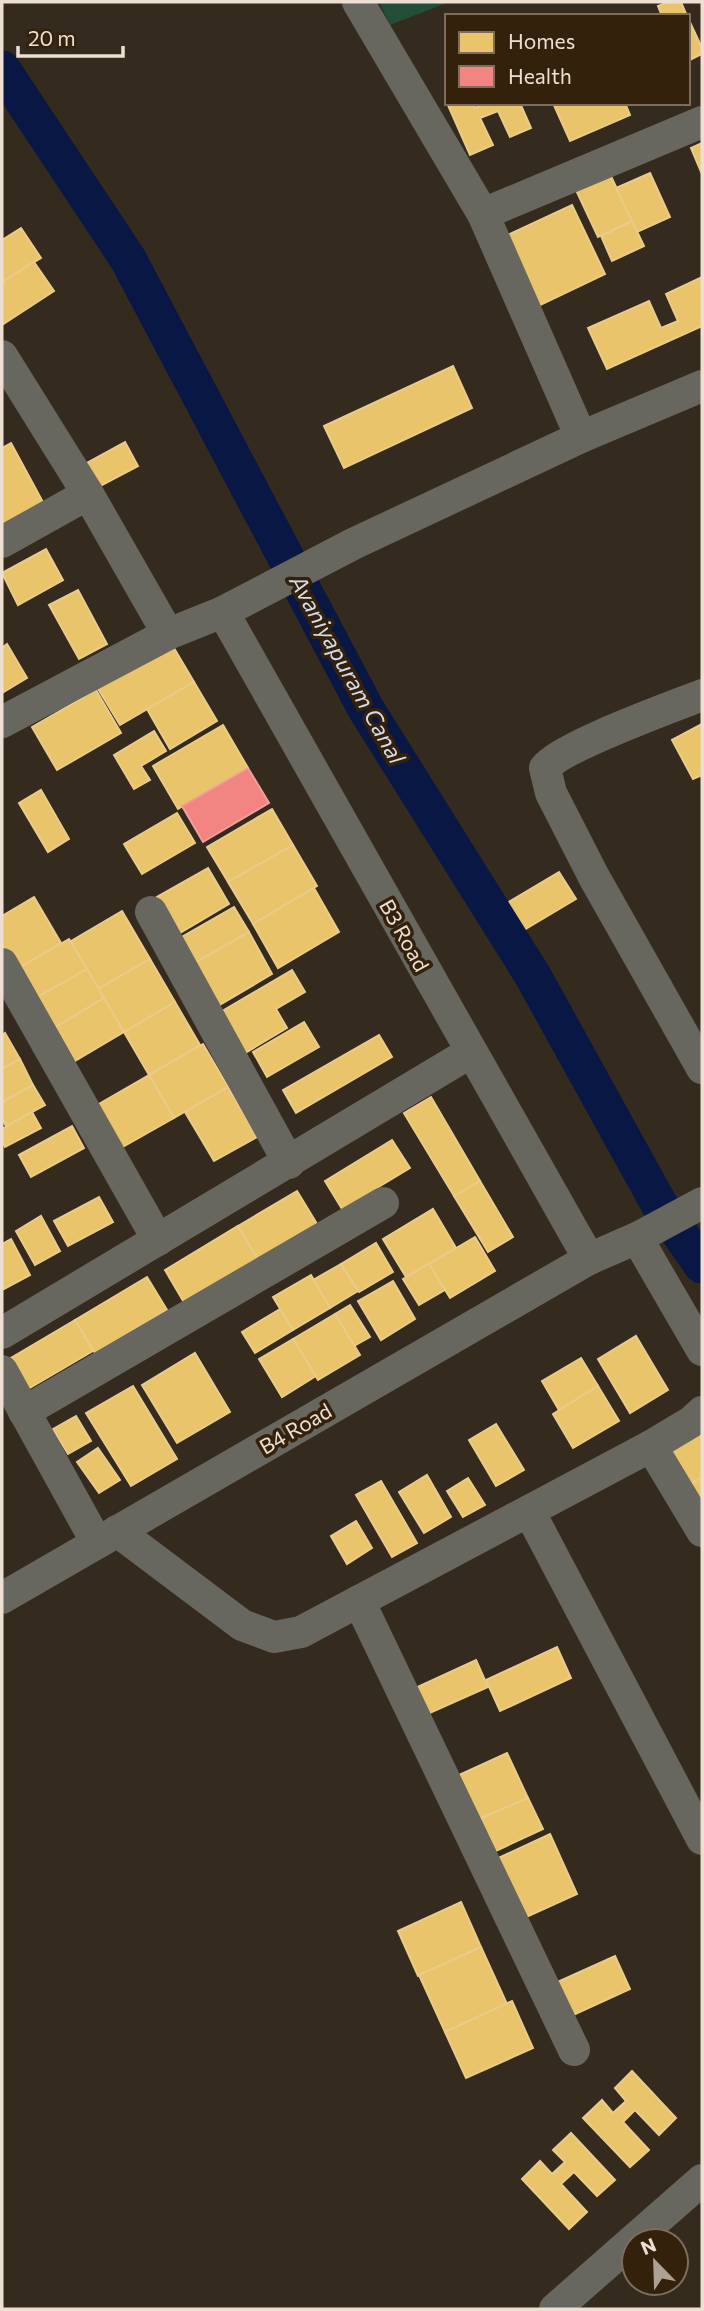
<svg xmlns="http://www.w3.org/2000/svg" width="704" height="2311" font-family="Commissioner,sans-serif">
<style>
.green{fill:#234e39}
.homes{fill:#e9c46a;stroke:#eacc8a;stroke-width:2}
.health{fill:#f28482;stroke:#f0a09a;stroke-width:2}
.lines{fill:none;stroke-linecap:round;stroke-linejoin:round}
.canal{stroke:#081744;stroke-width:37}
.minor{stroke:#67665f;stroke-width:32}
.labels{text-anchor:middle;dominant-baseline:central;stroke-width:7;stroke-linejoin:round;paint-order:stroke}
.street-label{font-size:21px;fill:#ede0d3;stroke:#34210b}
.water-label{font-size:23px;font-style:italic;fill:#d4ddee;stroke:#34210b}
</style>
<rect width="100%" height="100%" fill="#352a1e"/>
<path class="green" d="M379 2H449L390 25Z"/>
<g class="homes">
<path d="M668 2H681L687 16H662L658 6Z"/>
<path d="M688 18 702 48V54L688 61Z"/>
<path d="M447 103H473L475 108 485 103H520L531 128 510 137 498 111 480 118 493 145 470 155Z"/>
<path d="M553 103H625L630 115 570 141Z"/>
<path d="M702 143V174L691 148Z"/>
<path d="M609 172 632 221 598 237 575 188Z"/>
<path d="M650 173 670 217 637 232 616 188Z"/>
<path d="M572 205 605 274 534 308 501 238Z"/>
<path d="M632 221 644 246 612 261 601 236Z"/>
<path d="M21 228 41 258 2 282V240Z"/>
<path d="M34 262 54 291 2 325V282Z"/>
<path d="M702 277V326L607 369 588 328 649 301 661 328 678 321 666 294Z"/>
<path d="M453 366 472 408 344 468 324 426Z"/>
<path d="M125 442 138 466 89 492 76 469Z"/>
<path d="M11 443 44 504 5 525 2 520V448Z"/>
<path d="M46 549 63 580 18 605 2 573Z"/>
<path d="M78 590 107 644 79 659 49 605Z"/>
<path d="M171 643 194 682 120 725 97 687Z"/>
<path d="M7 644 27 678 2 693V648Z"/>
<path d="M194 682 217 721 170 749 147 709Z"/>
<path d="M96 690 121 733 57 770 32 727Z"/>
<path d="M702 724V775L693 779 672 740Z"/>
<path d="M223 725 248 768 178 809 153 766Z"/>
<path d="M154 731 166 751 141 766 150 780 134 789 114 755Z"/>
<path d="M41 790 69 839 48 852 19 803Z"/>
<path d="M272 809 293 845 228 882 207 847Z"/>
<path d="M177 813 195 843 142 874 124 844Z"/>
<path d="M293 845 317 886 253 924 228 882Z"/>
<path d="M208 868 229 904 178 934 157 897Z"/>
<path d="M559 872 576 899 524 930 507 903Z"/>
<path d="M314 888 339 932 278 968 253 924Z"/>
<path d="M34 897 61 943 17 969 2 944V916Z"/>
<path d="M234 907 249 932 193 964 178 939Z"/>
<path d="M122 911 150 959 98 989 71 941Z"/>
<path d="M249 932 272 974 218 1006 193 964Z"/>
<path d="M69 939 87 969 36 998 17 969Z"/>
<path d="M150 959 175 1002 124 1032 98 989Z"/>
<path d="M87 969 104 998 54 1028 36 998Z"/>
<path d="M292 970 305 992 276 1009 287 1028 240 1056 217 1014Z"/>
<path d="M104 998 124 1032 73 1062 54 1028Z"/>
<path d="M175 1002 200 1045 149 1075 124 1032Z"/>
<path d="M304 1022 319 1047 267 1077 253 1052Z"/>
<path d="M5 1033 20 1059 2 1069V1035Z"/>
<path d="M379 1035 392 1057 296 1113 283 1090Z"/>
<path d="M203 1044 228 1087 174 1118 149 1075Z"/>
<path d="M20 1059 33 1085 2 1102V1069Z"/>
<path d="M149 1075 174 1118 121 1148 97 1105Z"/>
<path d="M33 1085 45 1105 6 1126 2 1119V1102Z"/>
<path d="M228 1087 257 1137 214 1161 185 1112Z"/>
<path d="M431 1097 480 1181 454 1196 404 1113Z"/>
<path d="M32 1112 41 1128 5 1147 2 1141V1129Z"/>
<path d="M72 1126 84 1148 31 1177 19 1155Z"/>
<path d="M392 1140 410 1168 342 1209 325 1181Z"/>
<path d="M480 1181 513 1237 488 1252 454 1196Z"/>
<path d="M297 1191 317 1224 258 1260 238 1226Z"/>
<path d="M99 1197 113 1222 68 1246 54 1221Z"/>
<path d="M433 1209 456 1248 406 1277 383 1239Z"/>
<path d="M41 1216 60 1251 35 1265 16 1231Z"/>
<path d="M238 1226 258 1260 185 1304 165 1270Z"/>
<path d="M475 1237 495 1271 450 1298 429 1264Z"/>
<path d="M11 1239 30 1275 2 1290V1244Z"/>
<path d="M376 1243 393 1272 359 1292 341 1264Z"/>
<path d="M341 1264 358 1291 330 1308 313 1280Z"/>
<path d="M429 1264 445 1290 419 1305 403 1279Z"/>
<path d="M311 1275 330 1308 293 1330 273 1297Z"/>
<path d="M147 1277 167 1310 95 1353 75 1320Z"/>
<path d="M393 1281 415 1319 381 1340 358 1301Z"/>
<path d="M350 1305 370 1337 354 1346 335 1314Z"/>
<path d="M280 1309 293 1330 255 1353 242 1332Z"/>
<path d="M335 1314 360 1355 318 1380 293 1339Z"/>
<path d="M75 1320 93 1351 23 1392 4 1362Z"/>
<path d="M636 1336 668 1390 630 1413 598 1359Z"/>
<path d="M293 1339 316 1376 282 1397 259 1359Z"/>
<path d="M195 1353 230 1412 177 1443 142 1385Z"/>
<path d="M581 1358 598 1386 559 1410 542 1381Z"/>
<path d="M133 1386 177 1459 131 1486 86 1413Z"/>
<path d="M598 1386 619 1421 573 1448 553 1414Z"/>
<path d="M76 1416 91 1441 68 1454 53 1429Z"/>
<path d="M496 1424 524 1470 496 1486 469 1440Z"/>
<path d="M702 1429V1477L683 1489 661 1457Z"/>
<path d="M98 1448 120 1480 99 1493 77 1462Z"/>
<path d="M427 1475 451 1517 424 1533 399 1492Z"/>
<path d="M702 1477V1518L683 1489Z"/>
<path d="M468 1478 485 1505 463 1517 447 1491Z"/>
<path d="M381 1481 417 1543 392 1557 356 1495Z"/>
<path d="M356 1521 372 1548 347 1564 331 1536Z"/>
<path d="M557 1647 571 1678 500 1711 486 1680Z"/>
<path d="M476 1660 488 1687 423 1716 411 1690Z"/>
<path d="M507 1753 528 1798 479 1819 459 1775Z"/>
<path d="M528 1798 543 1829 487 1855 479 1819Z"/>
<path d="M550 1834 577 1894 522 1919 494 1860Z"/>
<path d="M461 1902 481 1947 418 1976 398 1931Z"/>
<path d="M481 1947 507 2004 445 2032 419 1975Z"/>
<path d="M615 1956 630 1989 569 2017 553 1984Z"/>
<path d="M512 2001 533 2048 466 2078 445 2032Z"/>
<path d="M632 2071 676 2118 659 2135 635 2110 623 2122 649 2150 630 2167 583 2118 602 2100 613 2113 626 2101 615 2088Z"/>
<path d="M571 2133 615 2180 597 2196 574 2172 561 2184 587 2212 569 2229 522 2179 540 2161 552 2174 565 2162 553 2150Z"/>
</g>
<path class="health" d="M248 768 269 803 203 842 182 806Z"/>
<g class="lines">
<path class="canal" d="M2 69 128 259 366 709 533 976 659 1204 702 1265"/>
<g class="minor">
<path d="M358 2 483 214 581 437"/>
<path d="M483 214 702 122"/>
<path d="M2 356 88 494 168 634"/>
<path d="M2 542 88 494"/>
<path d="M223 612 589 1259"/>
<path d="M702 695C672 707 560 747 545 768L551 793 594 877 702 1068"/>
<path d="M2 722 168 634 223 612 353 544 581 437 702 386"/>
<path d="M151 912 289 1163"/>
<path d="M2 964 158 1240"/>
<path d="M637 1238 702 1350"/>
<path d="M2 1333 471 1052"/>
<path d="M2 1371 97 1543"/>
<path d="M24 1412 383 1203"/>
<path d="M651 1446 702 1531"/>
<path d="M529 1511 702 1839"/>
<path d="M117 1531 242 1625 274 1637 301 1632 651 1446 691 1422 702 1412"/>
<path d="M2 1598 589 1259 637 1238 702 1203"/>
<path d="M359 1601 574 2050"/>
<path d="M555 2309 702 2180"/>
</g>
</g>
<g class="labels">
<g class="street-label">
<text transform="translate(405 935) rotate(61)">B3 Road</text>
<text transform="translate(295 1428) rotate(-30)">B4 Road</text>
</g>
<g class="water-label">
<text transform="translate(348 669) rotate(61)">Avaniyapuram Canal</text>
</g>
</g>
<rect width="704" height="2311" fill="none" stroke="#ede0d3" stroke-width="7"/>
<rect x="445" y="14" width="245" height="91" fill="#34210b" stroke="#7e6d5b" stroke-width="2"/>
<rect x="459" y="32" width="35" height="21" fill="#e9c46a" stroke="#7e6d5b" stroke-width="2"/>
<text x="508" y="49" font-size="21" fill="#ede0d3">Homes</text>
<rect x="459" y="66" width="35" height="21" fill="#f28482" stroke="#7e6d5b" stroke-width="2"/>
<text x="508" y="84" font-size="21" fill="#ede0d3">Health</text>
<g transform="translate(655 2262) rotate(337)"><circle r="33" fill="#34210b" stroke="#7e6d5b" stroke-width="2"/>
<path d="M0-5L12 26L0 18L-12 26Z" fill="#ada094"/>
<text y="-10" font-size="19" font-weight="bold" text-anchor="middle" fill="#ede0d3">N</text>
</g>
<path d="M18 46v10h105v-10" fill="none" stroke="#ede0d3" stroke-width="3.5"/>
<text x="28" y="46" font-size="21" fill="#ede0d3" stroke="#34210b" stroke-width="5" paint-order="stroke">20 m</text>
</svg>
